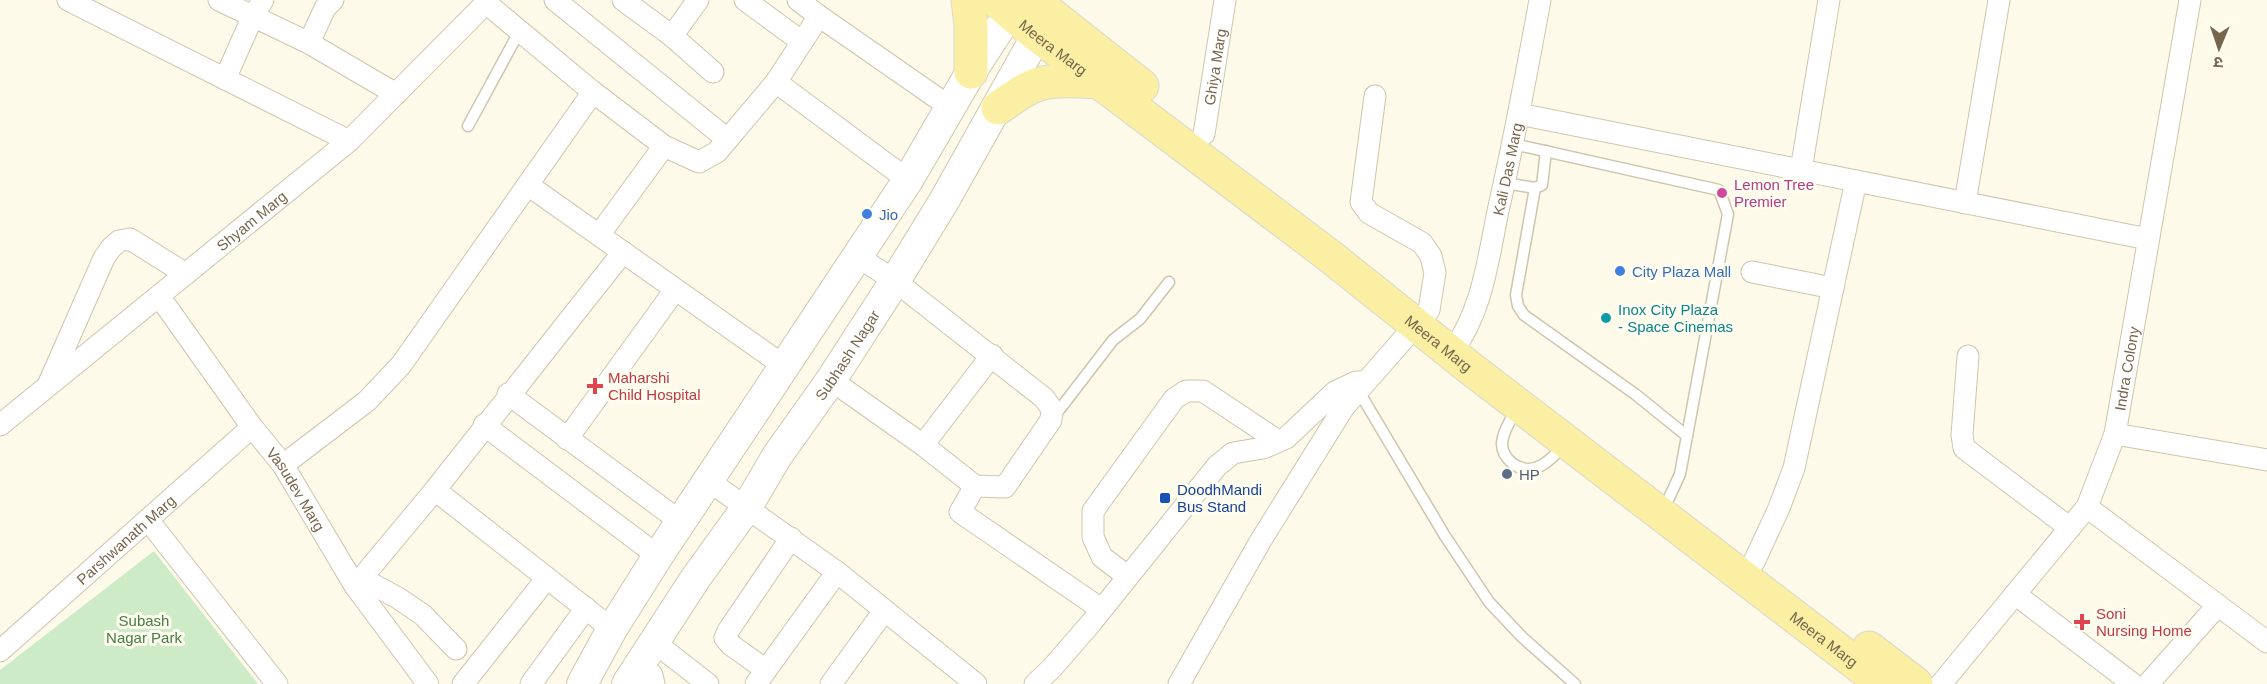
<svg xmlns="http://www.w3.org/2000/svg" width="2267" height="684" font-family="Arial,'Noto Sans Devanagari',sans-serif">
<style>
.green{fill:#cdebc7}
.lines{fill:none;stroke-linecap:round;stroke-linejoin:round}
.lane-casing{stroke:#cfc5ae;stroke-width:13}
.street-casing{stroke:#cfc5ae;stroke-width:23}
.secondary-casing{stroke:#d2c6ac;stroke-width:32}
.primary-casing{stroke:#dcd7d0;stroke-width:35}
.lane{stroke:#fff;stroke-width:10}
.street{stroke:#fff;stroke-width:21}
.secondary{stroke:#fff;stroke-width:30}
.primary{stroke:#faefa3;stroke-width:33}
.hotel-dot{fill:#d1479c;stroke:#fffdf0;stroke-width:2}
.shop-dot{fill:#3f7fe0;stroke:#fffdf0;stroke-width:2}
.culture-dot{fill:#0f9aa8;stroke:#fffdf0;stroke-width:2}
.health-dot{fill:#e0444e;stroke:#fffdf0;stroke-width:2}
.service-dot{fill:#5c6f8a;stroke:#fffdf0;stroke-width:2}
.transit-dot{fill:#1a4fb4;stroke:#fffdf0;stroke-width:2}
.labels{text-anchor:middle;dominant-baseline:central;stroke-width:6;stroke-linejoin:round;paint-order:stroke}
.street-label{font-size:15px;fill:#78664c;stroke:#fffdf0}
.hotel-label{font-size:15px;fill:#b23c85;stroke:#fffdf0;text-anchor:start}
.shop-label{font-size:15px;fill:#366cbe;stroke:#fffdf0;text-anchor:start}
.culture-label{font-size:15px;fill:#0d838f;stroke:#fffdf0;text-anchor:start}
.health-label{font-size:15px;fill:#be3a42;stroke:#fffdf0;text-anchor:start}
.service-label{font-size:15px;fill:#4e5e75;stroke:#fffdf0;text-anchor:start}
.transit-label{font-size:15px;fill:#164399;stroke:#fffdf0;text-anchor:start}
.park-label{font-size:15px;fill:#477d44;stroke:#fffdf0}
</style>
<rect width="100%" height="100%" fill="#fdfaea"/>
<path class="green" d="M154 551 258 684H0V670Z"/>
<g class="lines">
<g class="lane-casing">
<g id="lane">
<path d="M468 126 519 32"/>
<path d="M1513 144 1719 190 1728 214 1680 474 1669 498"/>
<path d="M1505 183 1535 188 1542 185 1546 151"/>
<path d="M1535 188 1516 295 1518 306 1524 315 1635 394 1687 436"/>
<path d="M1358 390 1445 536 1489 602 1522 637 1575 684"/>
<path d="M1516 409C1511 420 1502 433 1502 444 1502 453 1507 459 1513 464 1534 478 1551 460 1564 445"/>
<path d="M1053 418 1113 340 1140 319 1169 282"/>
</g>
</g>
<g class="street-casing">
<g id="street">
<path d="M68 0 349 141"/>
<path d="M219 0 309 43 396 94"/>
<path d="M555 0 727 139"/>
<path d="M623 0 672 36 698 0"/>
<path d="M745 0 802 42"/>
<path d="M798 0 819 16"/>
<path d="M486 3 593 92 664 146 699 162 717 152 776 82 908 180"/>
<path d="M672 36 713 72"/>
<path d="M309 43 325 8 333 0"/>
<path d="M225 79 253 16 263 0"/>
<path d="M776 82 819 16 950 107"/>
<path d="M1519 114 2148 239"/>
<path id="s1" d="M1204 134 1225 0"/>
<path d="M1801 170 1829 0"/>
<path d="M528 185 784 366"/>
<path d="M1965 203 1999 0"/>
<path d="M599 235 664 146"/>
<path d="M1752 272 1833 288"/>
<path id="s2" d="M159 296 252 427 283 465 355 586 428 684"/>
<path id="s3" d="M1451 353C1482 313 1488 260 1498 211 1514 141 1527 71 1540 0"/>
<path d="M1968 356 1962 435 1964 448 2070 528"/>
<path d="M831 380 923 445 975 486 1005 487 1051 420 1052 409 1044 398 895 281 857 256"/>
<path d="M49 383 104 258 111 248 119 241 130 239 186 274"/>
<path d="M508 394 681 522"/>
<path id="s4" d="M0 425 349 141 489 0"/>
<path d="M484 425 658 556"/>
<path d="M2115 434 2267 460"/>
<path d="M567 439 675 290"/>
<path d="M923 445 992 355"/>
<path d="M283 465 367 401 401 365 593 92"/>
<path d="M709 481 837 572 976 684"/>
<path d="M975 486 960 512 1101 609"/>
<path d="M435 490 612 629"/>
<path d="M2087 507 2267 642"/>
<path d="M148 520 277 684"/>
<path d="M1754 562 1779 508 1794 468 1856 181"/>
<path d="M1127 576 1102 557 1093 537V511L1174 399 1186 391H1203L1278 441"/>
<path d="M361 578 398 598 423 615 456 649"/>
<path d="M355 586 435 490 623 252"/>
<path d="M2015 594 2133 684"/>
<path d="M654 642 708 684"/>
<path id="s5" d="M0 651 252 427"/>
<path d="M640 664 652 675 654 684"/>
<path d="M766 670 731 645 725 638 728 631 791 538"/>
<path d="M463 684 547 578"/>
<path d="M531 684 586 608"/>
<path d="M756 684 837 572"/>
<path d="M831 684 884 611"/>
<path d="M1035 684 1052 668 1091 623 1217 466 1233 453 1263 448 1286 438 1335 392 1356 382H1365"/>
<path d="M1179 684 1261 540 1344 407 1429 310 1435 273 1431 256 1422 243 1369 213 1361 202 1375 96"/>
<path id="s6" d="M1941 684 2087 507 2115 434 2190 0"/>
<path d="M2148 684 2218 605"/>
</g>
</g>
<g class="secondary-casing">
<g id="secondary">
<path d="M582 684 612 629 658 556 908 180 971 72 1018 0"/>
<path id="s7" d="M627 684 695 579 747 507 777 456 831 380 895 281 944 201 1037 35 1053 16"/>
</g>
</g>
<g class="primary-casing">
<g id="primary">
<path d="M968 0 971 25V72"/>
<path id="s8" d="M995 0 1037 35 1331 257 1470 368 1883 684"/>
<path d="M1033 0 1142 86"/>
<path d="M998 108C1011 100 1024 88 1039 84 1058 79 1081 81 1100 82"/>
<path d="M1869 648 1916 684"/>
</g>
</g>
<use href="#lane" class="lane"/>
<use href="#street" class="street"/>
<use href="#secondary" class="secondary"/>
<use href="#primary" class="primary"/>
</g>
<circle class="hotel-dot" cx="1722" cy="193" r="6"/>
<g class="shop-dot">
<circle cx="867" cy="214" r="6"/>
<circle cx="1620" cy="271" r="6"/>
</g>
<circle class="culture-dot" cx="1606" cy="318" r="6"/>
<g class="health-dot">
<path d="M592 377h6v6h6v6h-6v6h-6v-6h-6v-6h6z"/>
<path d="M2079 613h6v6h6v6h-6v6h-6v-6h-6v-6h6z"/>
</g>
<circle class="service-dot" cx="1507" cy="474" r="6"/>
<rect class="transit-dot" x="1159" y="492" width="12" height="12" rx="3"/>
<g class="labels">
<g class="street-label">
<text stroke="none"><textPath href="#s8" startOffset="75">Meera Marg</textPath></text>
<text stroke="none"><textPath href="#s1" startOffset="68">Ghiya Marg</textPath></text>
<text stroke="none"><textPath href="#s3" startOffset="194">Kali Das Marg</textPath></text>
<text stroke="none"><textPath href="#s4" startOffset="324">Shyam Marg</textPath></text>
<text stroke="none"><textPath href="#s8" startOffset="561">Meera Marg</textPath></text>
<text stroke="none"><textPath href="#s7" startOffset="396">Subhash Nagar</textPath></text>
<text stroke="none"><textPath href="#s6" startOffset="374">Indra Colony</textPath></text>
<text stroke="none"><textPath href="#s2" startOffset="237">Vasudev Marg</textPath></text>
<text stroke="none"><textPath href="#s5" startOffset="168">Parshwanath Marg</textPath></text>
<text stroke="none"><textPath href="#s8" startOffset="1047">Meera Marg</textPath></text>
</g>
<g class="hotel-label">
<text x="1734" y="184">Lemon Tree<tspan x="1734" dy="17">Premier</tspan></text>
</g>
<g class="shop-label">
<text x="879" y="214">Jio</text>
<text x="1632" y="271">City Plaza Mall</text>
</g>
<g class="culture-label">
<text x="1618" y="309">Inox City Plaza<tspan x="1618" dy="17">- Space Cinemas</tspan></text>
</g>
<g class="health-label">
<text x="608" y="377">Maharshi<tspan x="608" dy="17">Child Hospital</tspan></text>
<text x="2096" y="613">Soni<tspan x="2096" dy="17">Nursing Home</tspan></text>
</g>
<g class="service-label">
<text x="1519" y="474">HP</text>
</g>
<g class="transit-label">
<text x="1177" y="489">DoodhMandi<tspan x="1177" dy="17">Bus Stand</tspan></text>
</g>
<g class="park-label">
<text x="144" y="620">Subash<tspan x="144" dy="17">Nagar Park</tspan></text>
</g>
</g>
<g transform="translate(2219 48) rotate(182)" stroke="#fffdf0" stroke-width="4.5" paint-order="stroke">
<path d="M0-4.5L10 22L0 15L-10 22Z" fill="#78664c"/>
<text y="-9" font-size="16" font-weight="bold" text-anchor="middle" fill="#78664c">उ</text>
</g>
</svg>
